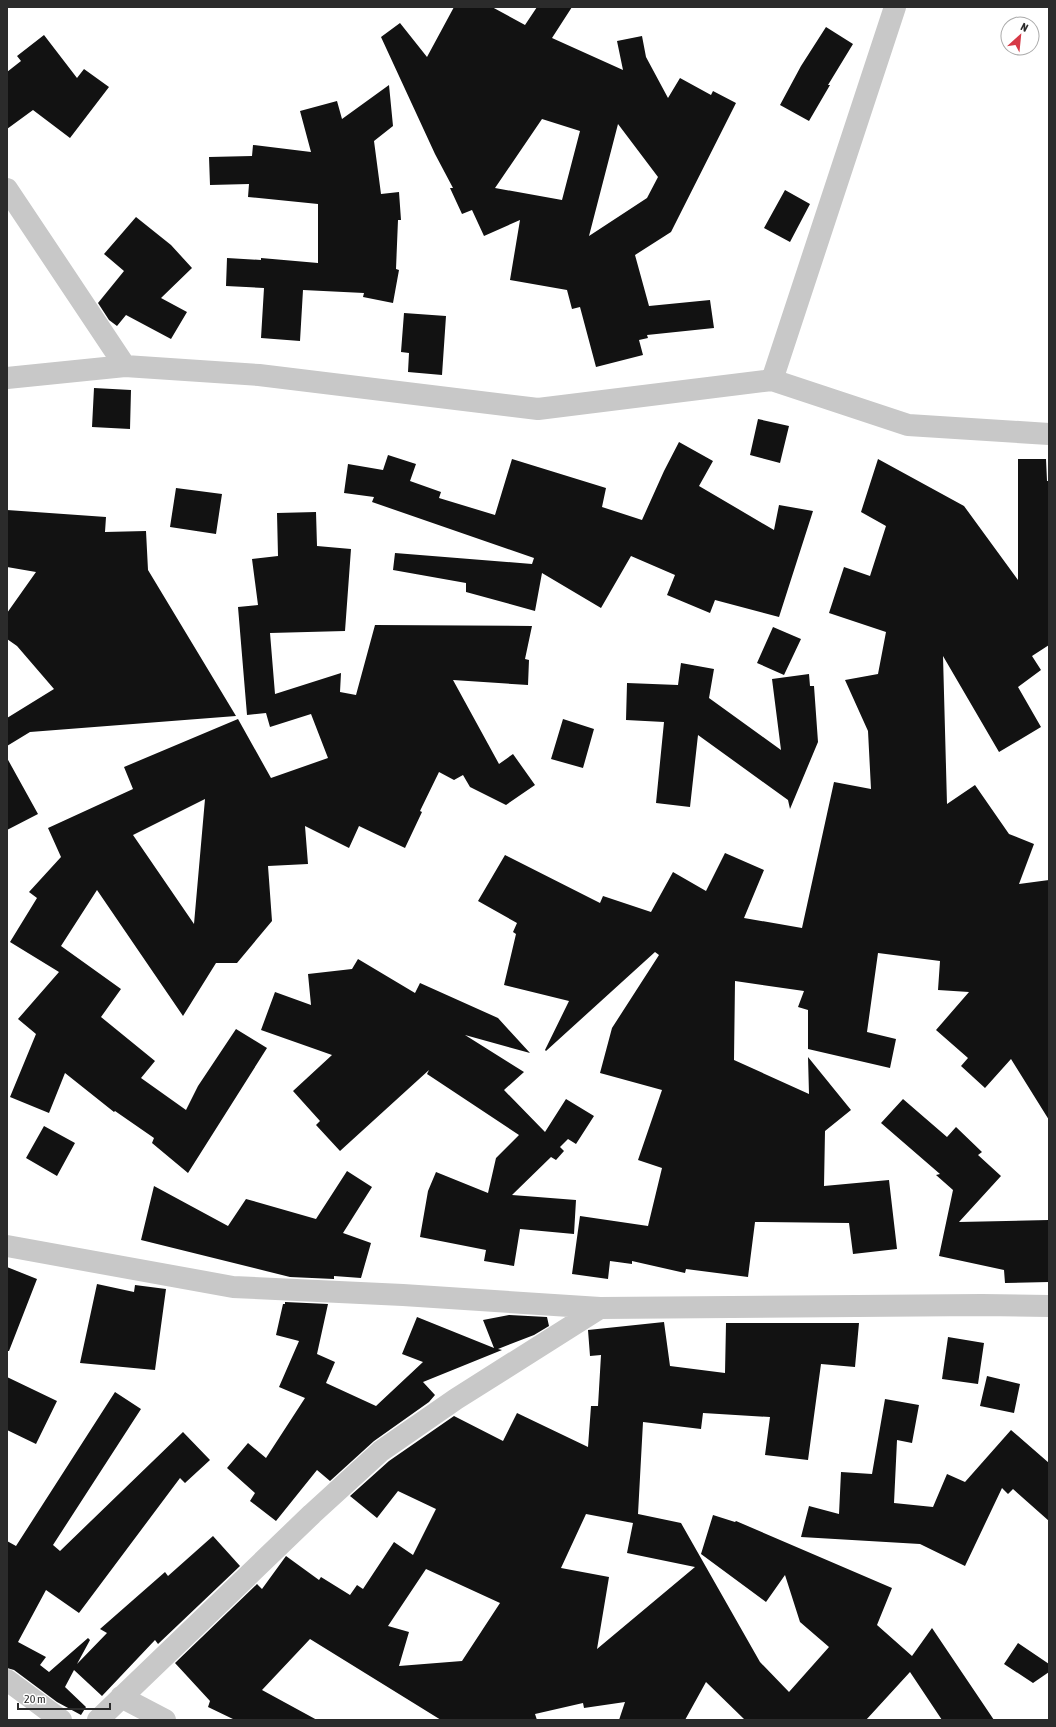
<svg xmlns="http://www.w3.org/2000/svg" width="1056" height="1727" viewBox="0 0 1056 1727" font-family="'Asap Condensed',sans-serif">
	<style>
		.building { fill: #121212; fill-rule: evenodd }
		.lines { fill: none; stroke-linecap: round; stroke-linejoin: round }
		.minor { stroke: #c8c8c8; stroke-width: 22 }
	</style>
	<rect width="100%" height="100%" fill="#fff"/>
	<path class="building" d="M 454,7 L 492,7 L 525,25 L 537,7 L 572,7 L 552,38 L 623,70 L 617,41 L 642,36 L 646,57 L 668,98 L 680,78 L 711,95 L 713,91 L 736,103 L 671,232 L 635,255 L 649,306 L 710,300 L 714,328 L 647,335 L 648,338 L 639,340 L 643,355 L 596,367 L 580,307 L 572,309 L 567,290 L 510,280 L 520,220 L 484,236 L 472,210 L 462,214 L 450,188 L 453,188 L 435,154 L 381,37 L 400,23 L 427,57 ZM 542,119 L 580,131 L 562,200 L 495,188 ZM 618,124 L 658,177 L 647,198 L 589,236 Z
		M 826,27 L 853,44 L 828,85 L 830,85 L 809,121 L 780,105 L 801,66 Z
		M 44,35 L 77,78 L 84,69 L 109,87 L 70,138 L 33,110 L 7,129 L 7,72 L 21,61 L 17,56 Z
		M 389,85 L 393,126 L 374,141 L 381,194 L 399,192 L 401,220 L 398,220 L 396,269 L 399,270 L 393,303 L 363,297 L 364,293 L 303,290 L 300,341 L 261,338 L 264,288 L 226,286 L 227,258 L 261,260 L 261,258 L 318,263 L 318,204 L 248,197 L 249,184 L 210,185 L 209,157 L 252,156 L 253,145 L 311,152 L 300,111 L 337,101 L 342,119 Z
		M 785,190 L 810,204 L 790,242 L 764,228 Z
		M 136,217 L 171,245 L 192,268 L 161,298 L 187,312 L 171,339 L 126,315 L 117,326 L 109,320 L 98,303 L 124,271 L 104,254 Z
		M 404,313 L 446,316 L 442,375 L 408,372 L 409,353 L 401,352 Z
		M 94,388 L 131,390 L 130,429 L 92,427 Z
		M 758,419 L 789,426 L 780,463 L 750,455 Z
		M 679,442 L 713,461 L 699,486 L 774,530 L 779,505 L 813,511 L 779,617 L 715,600 L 710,613 L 667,595 L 675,575 L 631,556 L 601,608 L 542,573 L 535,611 L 466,592 L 466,583 L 393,570 L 395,553 L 532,564 L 534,558 L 372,502 L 374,497 L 344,493 L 348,464 L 383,470 L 388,455 L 416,464 L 410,481 L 441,492 L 439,498 L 495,515 L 512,459 L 606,488 L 602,507 L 642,520 L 664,471 Z
		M 878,459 L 964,506 L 1018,580 L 1018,459 L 1046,459 L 1047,481 L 1049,481 L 1049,645 L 1032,656 L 1041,670 L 1018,687 L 1041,727 L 999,752 L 943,656 L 947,804 L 975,785 L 1009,834 L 1034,844 L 1019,884 L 1049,880 L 1049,1120 L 1011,1059 L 985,1088 L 961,1066 L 968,1058 L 936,1030 L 969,992 L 938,990 L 940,961 L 878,953 L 867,1032 L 896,1039 L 890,1068 L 808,1049 L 808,1010 L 798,1007 L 804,991 L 735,981 L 734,1060 L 809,1094 L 808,1057 L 851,1110 L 825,1131 L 824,1186 L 889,1180 L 897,1249 L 853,1254 L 849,1223 L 755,1222 L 748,1277 L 686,1269 L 685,1273 L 632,1261 L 632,1264 L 610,1261 L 608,1279 L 572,1274 L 580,1216 L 648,1226 L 662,1168 L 638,1160 L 662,1090 L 600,1073 L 612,1028 L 659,955 L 655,952 L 546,1051 L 545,1050 L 569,1001 L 504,985 L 516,934 L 513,932 L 517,923 L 478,901 L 505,855 L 600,903 L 603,896 L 651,912 L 673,872 L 706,891 L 725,853 L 764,870 L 744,918 L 802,928 L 834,782 L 871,789 L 868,731 L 845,680 L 878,674 L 886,632 L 829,613 L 844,567 L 870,576 L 886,526 L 861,512 Z
		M 176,488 L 222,494 L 216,534 L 170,527 Z
		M 7,510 L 106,517 L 105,532 L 146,531 L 148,570 L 236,716 L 30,732 L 7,746 L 7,718 L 54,689 L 17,646 L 7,639 L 7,613 L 36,572 L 7,567 Z
		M 316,512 L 317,546 L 351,549 L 345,631 L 270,633 L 275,694 L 341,673 L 340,692 L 356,695 L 375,625 L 532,626 L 525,659 L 529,660 L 528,685 L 453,680 L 499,764 L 513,754 L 535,785 L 506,805 L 470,787 L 463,775 L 454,780 L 439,772 L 420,811 L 422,812 L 405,848 L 359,826 L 349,848 L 305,826 L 308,864 L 268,866 L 272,921 L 237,963 L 216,963 L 183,1016 L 97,890 L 61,946 L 121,989 L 101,1017 L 155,1061 L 141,1078 L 186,1110 L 198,1086 L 236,1029 L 267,1048 L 188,1173 L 152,1143 L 154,1138 L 115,1111 L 114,1112 L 65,1073 L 49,1113 L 10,1097 L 36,1034 L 18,1019 L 59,972 L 10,942 L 37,898 L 29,892 L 61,857 L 48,828 L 133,789 L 124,767 L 238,719 L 271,778 L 328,758 L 311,714 L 270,727 L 266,713 L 247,715 L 238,607 L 258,605 L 252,559 L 278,556 L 277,513 ZM 205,799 L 194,924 L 133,835 Z
		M 773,627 L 801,639 L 784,675 L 757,663 Z
		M 681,663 L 714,669 L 709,698 L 781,750 L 772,679 L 809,674 L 810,686 L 814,686 L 818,742 L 790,809 L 788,800 L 698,735 L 690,807 L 656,803 L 664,722 L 626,720 L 627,683 L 678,685 Z
		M 563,719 L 594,729 L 583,768 L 551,759 Z
		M 7,758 L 38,814 L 7,830 Z
		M 358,959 L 415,993 L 420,983 L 498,1018 L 530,1053 L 465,1035 L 524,1072 L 504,1090 L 545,1132 L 566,1099 L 594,1116 L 576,1144 L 568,1139 L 560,1147 L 564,1151 L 556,1160 L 551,1157 L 512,1195 L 576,1200 L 574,1234 L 520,1229 L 514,1266 L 484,1261 L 486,1250 L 420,1237 L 428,1191 L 436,1172 L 488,1193 L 496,1158 L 519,1135 L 427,1074 L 429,1070 L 340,1151 L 316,1125 L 320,1121 L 293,1091 L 332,1055 L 261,1030 L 275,992 L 311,1005 L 308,974 L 352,969 Z
		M 903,1099 L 947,1137 L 956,1127 L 982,1152 L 978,1155 L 1001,1176 L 959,1222 L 1049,1220 L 1049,1282 L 1005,1283 L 1004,1270 L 939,1256 L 953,1190 L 936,1175 L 940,1174 L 881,1123 Z
		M 44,1126 L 75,1143 L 57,1176 L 26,1158 Z
		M 347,1171 L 372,1187 L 343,1233 L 371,1243 L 361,1278 L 334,1276 L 334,1279 L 290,1277 L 141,1240 L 154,1186 L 228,1226 L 246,1199 L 316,1219 Z
		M 7,1267 L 37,1279 L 9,1351 L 7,1351 Z
		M 97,1284 L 134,1292 L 135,1285 L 166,1289 L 155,1370 L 80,1363 Z
		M 285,1302 L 328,1304 L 317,1354 L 335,1362 L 326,1383 L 376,1406 L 423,1362 L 402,1354 L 417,1317 L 494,1348 L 483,1320 L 509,1315 L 547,1317 L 549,1326 L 534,1335 L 498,1349 L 502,1350 L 423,1382 L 435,1395 L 429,1402 L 374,1441 L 330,1481 L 317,1470 L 276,1521 L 250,1501 L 255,1493 L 227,1468 L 248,1443 L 266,1458 L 305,1398 L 279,1387 L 299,1341 L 276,1335 L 283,1304 L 285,1304 Z
		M 664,1322 L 670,1366 L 725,1373 L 726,1323 L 859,1323 L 855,1367 L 821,1364 L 808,1460 L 765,1455 L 770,1417 L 703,1413 L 701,1429 L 643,1422 L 638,1514 L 681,1523 L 760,1662 L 789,1692 L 829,1647 L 800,1622 L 785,1575 L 766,1602 L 701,1554 L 713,1515 L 735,1522 L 736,1521 L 892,1588 L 877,1625 L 912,1656 L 932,1628 L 994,1720 L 942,1720 L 910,1672 L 866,1720 L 745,1720 L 706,1682 L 685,1720 L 619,1720 L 625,1702 L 584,1708 L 583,1703 L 535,1714 L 537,1720 L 441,1720 L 310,1639 L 262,1690 L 317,1720 L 235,1720 L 208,1707 L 210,1701 L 175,1663 L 257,1584 L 262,1589 L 286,1556 L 319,1580 L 321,1577 L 350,1595 L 357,1585 L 363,1589 L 394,1542 L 413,1555 L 436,1509 L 398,1491 L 377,1518 L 350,1496 L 389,1461 L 454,1416 L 503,1441 L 517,1413 L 588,1447 L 591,1406 L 598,1406 L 601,1355 L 590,1356 L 588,1330 ZM 586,1514 L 633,1523 L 627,1553 L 695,1567 L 597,1649 L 609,1577 L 561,1568 ZM 426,1569 L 500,1603 L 462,1661 L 399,1666 L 409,1632 L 388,1626 Z
		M 948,1337 L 984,1343 L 978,1384 L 942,1379 Z
		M 987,1376 L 1020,1384 L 1014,1413 L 980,1406 Z
		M 7,1377 L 57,1401 L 36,1444 L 7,1430 Z
		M 115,1392 L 141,1409 L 53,1545 L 60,1551 L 183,1432 L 210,1460 L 185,1483 L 180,1478 L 79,1613 L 46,1590 L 18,1642 L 46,1657 L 40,1665 L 49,1672 L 88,1638 L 90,1640 L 77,1664 L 107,1633 L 100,1629 L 165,1572 L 168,1576 L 213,1536 L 240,1566 L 158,1644 L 155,1640 L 102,1696 L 74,1670 L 65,1687 L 86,1707 L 81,1715 L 57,1702 L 14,1670 L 7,1668 L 7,1541 L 16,1546 Z
		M 885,1399 L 919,1405 L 912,1443 L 897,1440 L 894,1503 L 933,1507 L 947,1474 L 965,1482 L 1011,1430 L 1049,1463 L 1049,1521 L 1013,1489 L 1008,1494 L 1002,1488 L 965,1566 L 920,1544 L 801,1537 L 809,1506 L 839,1514 L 841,1472 L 872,1474 Z
		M 1018,1643 L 1049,1664 L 1049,1672 L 1033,1683 L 1004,1664 Z"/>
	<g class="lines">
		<path class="minor" d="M 7,189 L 125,366 L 259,375 L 538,409 L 772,380 L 908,425 L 1049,434
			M 7,378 L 125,366
			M 772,380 L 895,7
			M 7,1246 L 233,1287 L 403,1295 L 600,1308 L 982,1305 L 1049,1306
			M 7,1680 L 61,1720
			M 121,1697 L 165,1720
			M 98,1720 L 312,1514 L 381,1451 L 456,1399 L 600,1308"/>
	</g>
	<rect width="1056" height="1727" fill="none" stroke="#2b2b2b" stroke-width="16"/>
	<g transform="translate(1020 36) rotate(27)"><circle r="19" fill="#ffffff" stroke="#aaaaaa"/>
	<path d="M0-3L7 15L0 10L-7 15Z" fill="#d63946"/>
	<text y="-6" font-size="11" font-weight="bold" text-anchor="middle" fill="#2b2b2b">N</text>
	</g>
	<path d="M18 1703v6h92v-6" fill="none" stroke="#2b2b2b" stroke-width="2"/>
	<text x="24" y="1703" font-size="12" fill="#2b2b2b" stroke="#ffffff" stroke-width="3" paint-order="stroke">20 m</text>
</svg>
